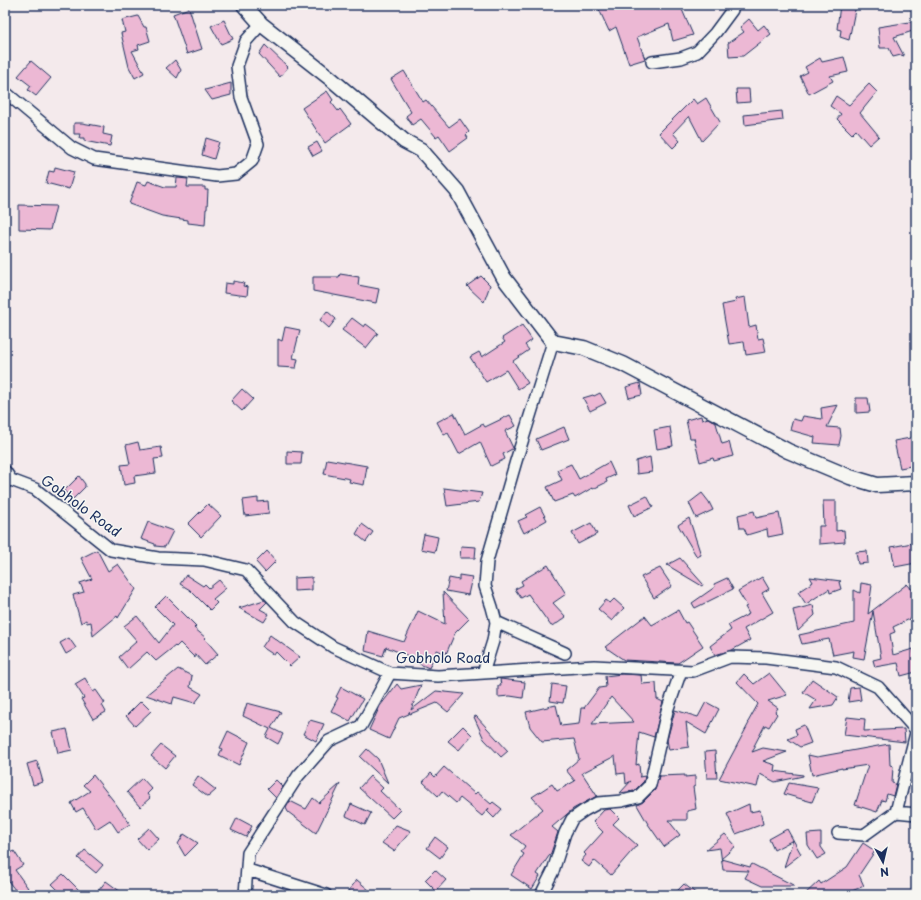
<svg xmlns="http://www.w3.org/2000/svg" width="921" height="900" viewBox="0 0 921 900" font-family="'Playpen Sans',sans-serif">
	<style>
		.building { fill: #ecb8d4; stroke: #1b2f5e; fill-rule: evenodd }
		.lines { fill: none; stroke-linecap: round; stroke-linejoin: round }
		.minor-casing { stroke: #1b2f5e; stroke-width: 14 }
		.tertiary-casing { stroke: #1b2f5e; stroke-width: 17 }
		.minor { stroke: #f6f6f2; stroke-width: 11 }
		.tertiary { stroke: #f6f6f2; stroke-width: 14 }
		.labels { text-anchor: middle; stroke-width: 3; stroke-linejoin: round; paint-order: stroke }
		.street-label { font-size: 14px; fill: #1b2f5e; stroke: #f6f6f2 }
	</style>
	<rect width="100%" height="100%" fill="#f4eaec"/>
	<filter id="ink" filterUnits="userSpaceOnUse"><feTurbulence type="fractalNoise" baseFrequency=".025" numOctaves="2"/><feDisplacementMap in="SourceGraphic" scale="8" xChannelSelector="R" yChannelSelector="G"/><feConvolveMatrix kernelMatrix="1 2 1 2 8 2 1 2 1" color-interpolation-filters="sRGB"/></filter>
	<g filter="url(#ink)">
		<path class="building" d="M 597,5 L 680,5 L 693,35 L 673,41 L 669,24 L 637,37 L 645,59 L 629,64 L 616,27 L 609,31 Z
			M 840,5 L 856,5 L 849,40 L 840,37 L 841,30 L 837,29 Z
			M 189,8 L 202,49 L 187,54 L 173,14 Z
			M 138,16 L 144,27 L 146,27 L 150,41 L 138,45 L 139,49 L 132,51 L 144,73 L 135,78 L 129,67 L 121,33 L 125,32 L 122,20 Z
			M 749,19 L 758,30 L 764,25 L 771,34 L 743,56 L 729,57 L 728,43 L 744,32 L 740,27 Z
			M 224,20 L 233,39 L 221,44 L 211,26 Z
			M 916,21 L 916,30 L 894,37 L 904,56 L 901,55 L 893,57 L 889,48 L 880,48 L 878,27 Z
			M 265,45 L 288,67 L 280,77 L 259,54 Z
			M 844,57 L 848,72 L 830,76 L 833,81 L 809,94 L 800,76 L 808,72 L 805,67 L 820,58 L 822,62 Z
			M 175,60 L 181,70 L 177,78 L 166,68 Z
			M 31,61 L 51,78 L 36,96 L 28,90 L 31,86 L 18,76 Z
			M 404,71 L 423,102 L 426,100 L 449,127 L 460,119 L 469,132 L 466,135 L 468,138 L 450,151 L 439,135 L 436,137 L 421,119 L 412,125 L 406,116 L 411,112 L 391,79 Z
			M 231,83 L 231,95 L 212,100 L 205,90 Z
			M 869,84 L 877,92 L 860,113 L 879,136 L 869,145 L 856,130 L 852,134 L 837,119 L 841,114 L 830,106 L 836,96 L 849,105 Z
			M 736,89 L 749,89 L 750,102 L 737,103 Z
			M 327,91 L 333,100 L 331,102 L 338,111 L 340,109 L 351,124 L 325,143 L 302,108 Z
			M 706,98 L 720,122 L 702,141 L 689,116 L 673,133 L 680,141 L 673,148 L 659,133 L 693,99 L 697,104 Z
			M 782,111 L 783,120 L 745,125 L 744,115 Z
			M 74,123 L 82,123 L 104,127 L 103,134 L 112,136 L 110,146 L 84,141 L 84,138 L 79,138 L 80,134 L 74,134 Z
			M 206,138 L 219,142 L 214,159 L 202,155 Z
			M 317,142 L 322,151 L 313,156 L 308,147 Z
			M 55,167 L 74,172 L 69,189 L 46,183 L 49,171 L 54,172 Z
			M 177,178 L 188,179 L 187,187 L 205,187 L 205,190 L 208,190 L 207,209 L 206,209 L 205,225 L 188,223 L 188,220 L 162,216 L 129,204 L 137,182 L 146,185 L 148,181 L 165,187 L 176,187 Z
			M 19,205 L 56,206 L 50,230 L 19,229 Z
			M 340,274 L 359,277 L 358,285 L 379,289 L 376,303 L 313,291 L 313,277 L 339,277 Z
			M 481,276 L 490,285 L 484,302 L 467,286 Z
			M 233,281 L 244,283 L 243,286 L 248,287 L 247,296 L 224,293 L 225,283 L 233,284 Z
			M 745,297 L 749,327 L 756,325 L 758,339 L 763,338 L 766,352 L 746,355 L 744,342 L 729,344 L 722,305 L 736,302 L 735,299 Z
			M 327,311 L 336,319 L 329,328 L 320,320 Z
			M 352,318 L 364,327 L 366,324 L 378,333 L 366,348 L 342,330 Z
			M 522,325 L 532,340 L 525,345 L 529,350 L 513,361 L 528,383 L 518,389 L 506,370 L 486,382 L 470,357 L 479,352 L 482,357 L 505,342 L 502,338 Z
			M 285,327 L 300,330 L 293,358 L 298,359 L 296,368 L 278,367 L 278,339 L 282,341 Z
			M 640,383 L 642,395 L 629,398 L 626,387 Z
			M 242,389 L 253,399 L 242,411 L 231,401 Z
			M 600,393 L 606,403 L 590,411 L 583,398 L 593,395 L 594,396 Z
			M 856,398 L 868,398 L 870,412 L 856,413 Z
			M 838,405 L 827,427 L 840,428 L 841,436 L 839,445 L 814,443 L 815,437 L 790,430 L 793,419 L 801,421 L 803,416 L 822,419 L 821,408 Z
			M 454,413 L 465,434 L 483,424 L 485,427 L 510,415 L 516,426 L 505,431 L 513,448 L 512,449 L 503,454 L 505,459 L 491,466 L 480,442 L 459,454 L 448,433 L 444,435 L 437,422 Z
			M 701,416 L 702,420 L 708,418 L 716,423 L 722,444 L 729,442 L 733,456 L 714,461 L 713,458 L 700,462 L 694,438 L 690,438 L 686,420 Z
			M 564,427 L 569,439 L 541,450 L 536,439 Z
			M 670,427 L 673,446 L 657,449 L 654,430 Z
			M 916,437 L 916,465 L 900,468 L 894,441 Z
			M 138,442 L 140,450 L 161,447 L 163,458 L 154,459 L 156,473 L 134,476 L 135,483 L 124,485 L 121,465 L 130,464 L 126,445 Z
			M 287,451 L 302,452 L 301,464 L 287,464 Z
			M 650,457 L 652,472 L 637,474 L 636,461 Z
			M 327,459 L 367,466 L 364,485 L 349,482 L 350,479 L 324,474 Z
			M 609,462 L 615,475 L 606,479 L 607,482 L 593,489 L 592,488 L 575,498 L 573,495 L 554,502 L 547,487 L 562,480 L 557,470 L 571,464 L 579,479 Z
			M 79,476 L 85,484 L 85,487 L 73,499 L 64,491 Z
			M 444,488 L 482,493 L 479,502 L 447,506 Z
			M 702,493 L 709,502 L 713,510 L 696,518 L 689,503 Z
			M 647,496 L 653,507 L 634,516 L 629,505 Z
			M 258,498 L 258,502 L 268,501 L 269,513 L 245,516 L 243,500 Z
			M 823,501 L 836,501 L 836,531 L 844,530 L 845,542 L 819,544 L 819,526 L 824,526 Z
			M 208,504 L 221,516 L 201,537 L 188,524 Z
			M 540,507 L 547,520 L 524,533 L 518,521 L 527,517 L 525,515 Z
			M 754,511 L 756,518 L 779,513 L 783,534 L 768,537 L 767,529 L 747,535 L 744,528 L 740,528 L 738,515 Z
			M 689,518 L 701,555 L 697,557 L 678,525 Z
			M 148,522 L 173,531 L 165,547 L 155,546 L 155,544 L 141,539 Z
			M 591,523 L 597,534 L 578,544 L 572,533 Z
			M 362,524 L 373,532 L 366,542 L 356,534 Z
			M 424,534 L 438,537 L 435,552 L 421,549 Z
			M 912,543 L 916,563 L 895,567 L 891,547 Z
			M 461,546 L 476,547 L 475,558 L 460,558 Z
			M 97,550 L 108,571 L 118,564 L 136,589 L 118,618 L 117,616 L 93,636 L 91,622 L 87,623 L 86,620 L 81,623 L 73,595 L 84,592 L 80,583 L 92,579 L 81,558 Z
			M 267,551 L 276,561 L 265,572 L 256,562 Z
			M 867,551 L 868,563 L 858,564 L 856,552 Z
			M 680,558 L 703,584 L 702,586 L 667,565 Z
			M 548,565 L 566,594 L 553,603 L 566,617 L 558,623 L 551,626 L 528,594 L 521,598 L 515,589 L 523,585 L 521,581 Z
			M 660,568 L 672,586 L 654,598 L 641,577 Z
			M 186,575 L 203,586 L 205,584 L 209,588 L 219,580 L 226,588 L 213,599 L 217,603 L 210,610 L 190,590 L 180,584 Z
			M 459,575 L 472,577 L 468,595 L 446,591 L 449,578 L 459,580 Z
			M 312,577 L 312,590 L 294,591 L 294,578 Z
			M 762,577 L 769,589 L 762,593 L 773,612 L 744,629 L 750,640 L 732,650 L 715,655 L 710,646 L 731,630 L 728,625 L 749,614 L 745,607 L 747,606 L 738,591 Z
			M 810,577 L 841,581 L 839,582 L 841,589 L 830,593 L 829,589 L 806,604 L 798,592 L 813,582 Z
			M 727,578 L 733,589 L 695,608 L 692,603 L 715,587 L 714,584 Z
			M 861,583 L 872,585 L 868,614 L 907,584 L 916,594 L 913,598 L 916,605 L 916,616 L 893,627 L 895,632 L 890,634 L 893,655 L 913,649 L 916,660 L 916,672 L 901,676 L 898,663 L 875,667 L 873,660 L 881,658 L 873,611 L 864,659 L 853,657 L 854,651 L 833,655 L 829,639 L 802,644 L 799,635 L 854,623 L 854,590 L 860,593 Z
			M 443,592 L 469,619 L 455,633 L 446,654 L 437,650 L 429,668 L 410,660 L 411,657 L 386,647 L 383,656 L 365,651 L 368,631 L 404,642 L 418,611 L 445,624 Z
			M 166,596 L 196,626 L 194,628 L 206,638 L 205,639 L 218,654 L 205,665 L 195,654 L 195,658 L 180,643 L 176,647 L 175,646 L 156,661 L 147,652 L 128,669 L 119,657 L 137,641 L 124,626 L 137,616 L 159,643 L 173,625 L 155,607 Z
			M 614,599 L 624,608 L 612,621 L 598,609 L 606,600 L 610,603 Z
			M 264,600 L 267,602 L 260,609 L 269,614 L 264,622 L 239,608 Z
			M 813,605 L 815,615 L 798,631 L 793,610 Z
			M 678,610 L 685,623 L 687,622 L 703,646 L 678,663 L 624,660 L 605,647 L 645,616 L 652,625 Z
			M 270,635 L 300,657 L 290,666 L 276,652 L 274,655 L 262,647 Z
			M 69,638 L 76,648 L 66,654 L 60,643 Z
			M 178,669 L 192,676 L 190,687 L 202,694 L 195,703 L 174,697 L 172,704 L 146,695 Z
			M 769,673 L 787,695 L 768,701 L 778,708 L 775,712 L 777,714 L 769,727 L 765,725 L 754,746 L 756,746 L 752,752 L 763,748 L 787,752 L 763,761 L 775,765 L 774,771 L 803,775 L 803,776 L 775,782 L 760,774 L 757,787 L 719,779 L 749,723 L 748,722 L 758,704 L 737,682 L 744,674 L 754,684 Z
			M 622,674 L 641,675 L 642,684 L 656,683 L 657,699 L 663,702 L 654,737 L 639,732 L 636,765 L 639,764 L 640,776 L 639,777 L 645,776 L 644,781 L 634,791 L 620,793 L 631,781 L 626,784 L 625,773 L 617,774 L 615,756 L 582,773 L 597,796 L 573,809 L 552,827 L 558,832 L 551,853 L 537,874 L 540,876 L 532,889 L 511,875 L 524,854 L 521,852 L 525,846 L 511,835 L 543,809 L 532,797 L 552,784 L 557,791 L 575,781 L 566,770 L 579,759 L 574,739 L 542,742 L 530,727 L 526,712 L 556,705 L 561,726 L 579,724 L 581,708 L 584,708 L 599,688 L 606,687 L 605,676 ZM 611,697 L 634,722 L 592,724 Z
			M 85,678 L 93,692 L 96,690 L 105,703 L 102,705 L 106,712 L 93,719 L 81,699 L 84,698 L 75,684 Z
			M 500,679 L 525,682 L 523,698 L 510,696 L 498,697 L 498,686 L 501,686 Z
			M 812,679 L 838,697 L 833,705 L 810,709 L 816,700 L 803,692 Z
			M 397,684 L 401,689 L 421,685 L 411,710 L 436,691 L 464,694 L 448,712 L 437,703 L 410,714 L 409,712 L 409,714 L 399,718 L 389,739 L 369,730 L 380,706 Z
			M 552,684 L 566,686 L 563,703 L 550,701 Z
			M 341,687 L 363,699 L 350,721 L 331,711 L 338,698 L 336,697 Z
			M 859,687 L 861,700 L 848,702 L 850,688 Z
			M 141,701 L 151,711 L 135,726 L 126,716 Z
			M 706,702 L 719,709 L 706,734 L 686,722 L 689,747 L 669,750 L 667,740 L 675,710 L 698,717 Z
			M 247,703 L 281,712 L 271,728 L 283,734 L 278,744 L 266,737 L 270,729 L 243,716 Z
			M 476,716 L 508,751 L 501,757 L 484,739 L 474,717 Z
			M 847,717 L 865,719 L 864,731 L 904,729 L 905,742 L 844,735 Z
			M 310,720 L 324,724 L 316,741 L 303,734 Z
			M 804,725 L 811,743 L 800,747 L 788,739 L 797,735 L 795,729 Z
			M 463,726 L 472,735 L 459,750 L 448,741 Z
			M 67,729 L 72,750 L 58,753 L 53,732 Z
			M 228,731 L 249,742 L 239,765 L 219,755 L 222,749 L 220,748 Z
			M 889,744 L 890,765 L 893,766 L 892,783 L 896,784 L 893,796 L 887,794 L 885,801 L 882,800 L 877,812 L 855,805 L 868,765 L 842,769 L 842,768 L 812,775 L 808,755 L 817,757 Z
			M 161,745 L 175,756 L 165,768 L 151,756 Z
			M 367,749 L 378,759 L 388,783 L 360,757 Z
			M 715,751 L 717,778 L 707,778 L 705,752 Z
			M 37,761 L 43,782 L 33,785 L 27,764 Z
			M 444,767 L 475,794 L 477,792 L 491,804 L 493,802 L 502,809 L 494,818 L 487,811 L 489,808 L 482,816 L 460,798 L 456,803 L 442,791 L 438,796 L 423,782 L 431,773 L 435,777 Z
			M 93,775 L 116,804 L 130,824 L 118,832 L 110,820 L 96,829 L 83,808 L 76,812 L 71,803 L 90,791 L 83,785 Z
			M 685,775 L 685,777 L 695,776 L 695,786 L 693,787 L 696,809 L 687,811 L 687,820 L 668,820 L 680,835 L 664,847 L 648,824 L 637,805 L 643,802 L 655,790 L 659,776 Z
			M 198,776 L 216,790 L 208,797 L 192,785 Z
			M 370,776 L 383,788 L 380,791 L 400,810 L 392,818 L 359,788 Z
			M 142,778 L 152,789 L 147,794 L 150,798 L 140,807 L 127,792 Z
			M 276,780 L 283,787 L 276,798 L 267,789 Z
			M 789,783 L 818,788 L 812,802 L 784,794 Z
			M 340,784 L 316,833 L 288,812 L 286,808 L 290,801 L 306,809 L 313,798 L 319,803 Z
			M 351,804 L 371,813 L 365,825 L 346,816 Z
			M 749,804 L 750,812 L 760,810 L 763,824 L 736,834 L 727,814 Z
			M 610,809 L 619,818 L 613,824 L 637,845 L 611,875 L 594,860 L 589,867 L 581,861 L 586,855 L 584,853 L 603,832 L 593,822 L 604,810 Z
			M 237,818 L 252,826 L 246,837 L 231,830 Z
			M 396,825 L 411,831 L 394,851 L 382,843 Z
			M 149,828 L 159,839 L 147,850 L 137,839 Z
			M 787,829 L 801,854 L 784,867 L 793,840 L 774,850 L 769,839 Z
			M 821,833 L 821,847 L 826,854 L 817,859 L 808,845 L 807,834 Z
			M 184,834 L 198,843 L 185,856 L 178,844 Z
			M 725,834 L 736,846 L 721,859 L 750,867 L 752,864 L 795,886 L 762,886 L 745,878 L 749,871 L 723,870 L 720,848 L 706,850 Z
			M 435,837 L 448,847 L 440,858 L 427,848 Z
			M 863,843 L 875,851 L 859,875 L 864,886 L 842,895 L 804,895 L 819,881 L 821,884 L 847,867 Z
			M 85,850 L 103,865 L 96,873 L 78,858 Z
			M 14,851 L 23,865 L 15,870 L 28,888 L 19,895 L 5,877 L 5,857 Z
			M 435,870 L 446,880 L 436,891 L 425,880 Z
			M 63,874 L 84,895 L 63,895 L 52,884 Z
			M 357,880 L 375,895 L 355,895 L 349,890 Z
			M 106,881 L 125,895 L 95,895 Z
			M 684,884 L 698,895 L 673,895 Z"/>
		<g class="lines">
			<g class="minor-casing">
				<path id="minor" d="M 652,62 L 681,58 L 697,52 L 715,33 L 732,10 L 732,5
					M 5,92 L 72,148 L 94,159 L 217,176 L 236,174 L 252,161 L 258,144 L 241,97 L 237,66 L 246,41 L 261,24
					M 5,471 L 11,480
					M 5,482 L 11,480 L 35,489 L 111,550 L 158,558 L 204,560 L 246,570 L 295,622 L 333,647 L 390,673 L 438,676 L 594,666 L 693,671 L 730,657 L 766,658 L 836,667 L 878,687 L 916,730
					M 496,622 L 565,653
					M 483,673 L 493,641 L 496,622 L 492,607 L 485,586 L 487,561 L 516,461 L 553,342
					M 896,812 L 916,733
					M 838,833 L 864,835 L 896,812 L 916,814
					M 248,870 L 326,895
					M 245,895 L 248,853 L 298,776 L 329,741 L 361,726 L 390,673
					M 541,895 L 553,871 L 565,833 L 572,819 L 585,810 L 598,803 L 622,801 L 638,797 L 650,785 L 667,711 L 681,671"/>
			</g>
			<g class="tertiary-casing">
				<path id="tertiary" d="M 244,5 L 261,24 L 330,78 L 404,141 L 421,150 L 457,191 L 504,278 L 553,342 L 584,348 L 623,364 L 788,451 L 850,477 L 877,485 L 916,483"/>
			</g>
			<use href="#minor" class="minor"/>
			<use href="#tertiary" class="tertiary"/>
		</g>
	</g>
	<g class="labels">
		<g class="street-label">
			<text transform="translate(81 506) rotate(36)" y="5">Gobholo Road</text>
			<text x="443" y="663">Gobholo Road</text>
		</g>
	</g>
	<rect width="921" height="900" fill="none" stroke="#f6f6f2" stroke-width="20"/>
	<rect x="10" y="10" width="901" height="880" fill="none" stroke="#1b2f5e" stroke-width="1.5" filter="url(#ink)"/>
	<g transform="translate(883 862) rotate(172)" stroke="#f6f6f2" stroke-width="3" paint-order="stroke">
	<path d="M0-3L7 15L0 10L-7 15Z" fill="#1b2f5e"/>
	<text y="-6" font-size="11" font-weight="bold" text-anchor="middle" fill="#1b2f5e">N</text>
	</g>
</svg>
